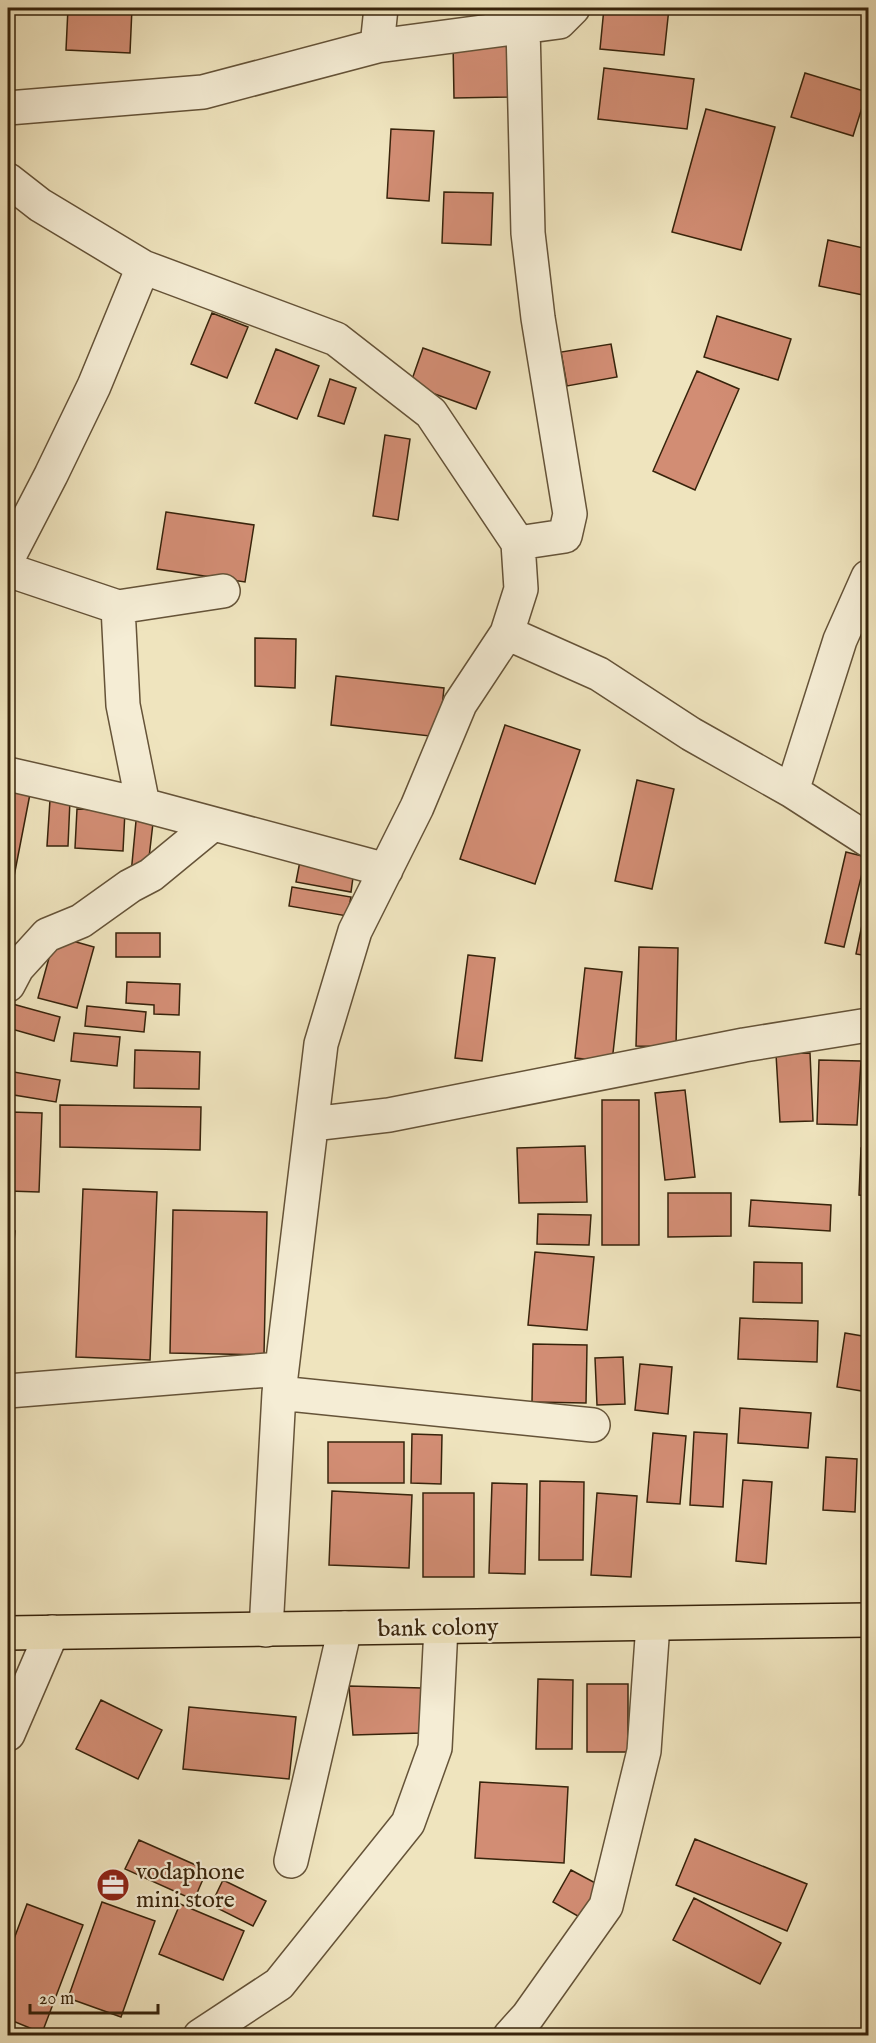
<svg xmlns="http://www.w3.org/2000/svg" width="876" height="2043" viewBox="0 0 876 2043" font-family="'IM FELL English',serif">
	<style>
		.building { fill: #d28d74; stroke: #37230b; stroke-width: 1.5 }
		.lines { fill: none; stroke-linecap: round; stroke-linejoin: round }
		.minor-casing { stroke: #655338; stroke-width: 36 }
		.major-casing { stroke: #37230b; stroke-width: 36 }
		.minor { stroke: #f5edd5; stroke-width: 33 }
		.major { stroke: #efe4be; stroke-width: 33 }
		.labels { text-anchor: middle; stroke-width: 4.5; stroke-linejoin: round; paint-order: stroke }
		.street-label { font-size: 24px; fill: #37230b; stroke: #f5edd5 }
		.poi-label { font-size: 24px; fill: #37230b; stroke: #f5edd5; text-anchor: start }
	</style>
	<rect width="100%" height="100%" fill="#efe4be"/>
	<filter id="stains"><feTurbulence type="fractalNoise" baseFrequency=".00333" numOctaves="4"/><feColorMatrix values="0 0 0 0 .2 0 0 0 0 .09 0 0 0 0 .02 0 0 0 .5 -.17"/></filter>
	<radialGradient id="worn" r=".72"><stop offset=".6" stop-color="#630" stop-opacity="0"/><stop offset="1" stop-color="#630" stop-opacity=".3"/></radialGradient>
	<path class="building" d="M 68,8 L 132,8 L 130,53 L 66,50 Z
		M 604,8 L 669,8 L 664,55 L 600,49 Z
		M 453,42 L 510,42 L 510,97 L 454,98 Z
		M 604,68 L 694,79 L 687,129 L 598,119 Z
		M 805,73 L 867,92 L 853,136 L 791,117 Z
		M 706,109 L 775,127 L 741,250 L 672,232 Z
		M 391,129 L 434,131 L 429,201 L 387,198 Z
		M 444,192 L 493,193 L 491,245 L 442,243 Z
		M 828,240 L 868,249 L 868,296 L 819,286 Z
		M 212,313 L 248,327 L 227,378 L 191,364 Z
		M 717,316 L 791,339 L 778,380 L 704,357 Z
		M 611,344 L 617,377 L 567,386 L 561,352 Z
		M 423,348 L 490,372 L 476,409 L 410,385 Z
		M 276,349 L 319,366 L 297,419 L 255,403 Z
		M 697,371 L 739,389 L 695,490 L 653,471 Z
		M 330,379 L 356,388 L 344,424 L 318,416 Z
		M 385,435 L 410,439 L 398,520 L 373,516 Z
		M 166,512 L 254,525 L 245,582 L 157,569 Z
		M 255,638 L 296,639 L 295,688 L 255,686 Z
		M 336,676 L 444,688 L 439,737 L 331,725 Z
		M 505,725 L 580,750 L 535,884 L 460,859 Z
		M 637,780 L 674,789 L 652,889 L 615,881 Z
		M 8,790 L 30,794 L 11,892 L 8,891 Z
		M 50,800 L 70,800 L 68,846 L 47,846 Z
		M 77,809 L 125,811 L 123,851 L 75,848 Z
		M 136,821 L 153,823 L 147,875 L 131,874 Z
		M 846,852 L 866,857 L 844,947 L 825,943 Z
		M 300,861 L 354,870 L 351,892 L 296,882 Z
		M 292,887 L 351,897 L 347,916 L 289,906 Z
		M 868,896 L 868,956 L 856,954 Z
		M 116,933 L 160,933 L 160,957 L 116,957 Z
		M 55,936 L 94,947 L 77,1008 L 38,998 Z
		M 639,947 L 678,948 L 676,1047 L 636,1046 Z
		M 468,955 L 495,958 L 482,1061 L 455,1058 Z
		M 585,968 L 622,972 L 612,1062 L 575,1058 Z
		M 127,982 L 180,984 L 179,1015 L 154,1014 L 154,1005 L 126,1003 Z
		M 9,1003 L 60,1017 L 54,1041 L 8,1028 Z
		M 87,1006 L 146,1012 L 144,1032 L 85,1026 Z
		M 74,1033 L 120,1037 L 117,1066 L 71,1061 Z
		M 135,1050 L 200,1052 L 199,1089 L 134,1088 Z
		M 810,1053 L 813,1121 L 780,1122 L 776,1054 Z
		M 819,1060 L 861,1061 L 857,1125 L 817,1124 Z
		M 8,1071 L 60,1080 L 56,1102 L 8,1094 Z
		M 685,1090 L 695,1177 L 665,1180 L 655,1093 Z
		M 602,1100 L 639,1100 L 639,1245 L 602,1245 Z
		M 868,1102 L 868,1131 L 865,1131 Z
		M 60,1105 L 201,1107 L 200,1150 L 60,1147 Z
		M 11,1112 L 42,1113 L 39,1192 L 8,1191 Z
		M 585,1146 L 587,1202 L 519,1203 L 517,1148 Z
		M 861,1148 L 868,1148 L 868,1196 L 859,1195 Z
		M 83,1189 L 157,1192 L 150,1360 L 76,1357 Z
		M 668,1193 L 731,1193 L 731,1236 L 668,1237 Z
		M 751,1200 L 831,1205 L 830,1231 L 749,1226 Z
		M 173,1210 L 267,1212 L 264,1355 L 170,1353 Z
		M 538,1214 L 591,1215 L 589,1245 L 537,1244 Z
		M 8,1231 L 15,1231 L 8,1302 Z
		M 535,1252 L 594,1257 L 587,1330 L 528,1325 Z
		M 754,1262 L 802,1263 L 802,1303 L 753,1302 Z
		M 740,1318 L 818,1321 L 817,1362 L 738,1359 Z
		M 845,1333 L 868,1337 L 868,1392 L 837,1387 Z
		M 533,1344 L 587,1345 L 586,1403 L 532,1402 Z
		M 623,1357 L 625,1404 L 597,1405 L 595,1358 Z
		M 640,1364 L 672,1367 L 668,1414 L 635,1410 Z
		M 740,1408 L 811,1413 L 808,1448 L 738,1443 Z
		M 694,1432 L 727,1434 L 723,1507 L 690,1505 Z
		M 653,1433 L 686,1436 L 680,1504 L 647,1502 Z
		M 412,1434 L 442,1435 L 441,1484 L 411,1483 Z
		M 328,1442 L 404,1442 L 404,1483 L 328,1483 Z
		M 826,1457 L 857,1459 L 855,1512 L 823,1510 Z
		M 743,1480 L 772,1482 L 766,1564 L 736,1561 Z
		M 540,1481 L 584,1482 L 583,1560 L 539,1560 Z
		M 492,1483 L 527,1484 L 525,1574 L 489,1573 Z
		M 332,1491 L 412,1495 L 409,1568 L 329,1565 Z
		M 423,1493 L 474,1493 L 474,1577 L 423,1577 Z
		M 597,1493 L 637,1496 L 631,1577 L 591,1575 Z
		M 538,1679 L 573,1680 L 572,1749 L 536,1749 Z
		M 587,1684 L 628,1684 L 628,1752 L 587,1752 Z
		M 349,1686 L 422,1688 L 422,1733 L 353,1735 Z
		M 101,1700 L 162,1730 L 138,1779 L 76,1749 Z
		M 189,1707 L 296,1717 L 289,1779 L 183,1769 Z
		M 480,1782 L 568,1787 L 564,1863 L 475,1858 Z
		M 695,1839 L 807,1884 L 787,1931 L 676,1885 Z
		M 139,1840 L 207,1870 L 194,1900 L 125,1869 Z
		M 571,1870 L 601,1886 L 583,1919 L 553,1902 Z
		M 223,1880 L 266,1901 L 253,1926 L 211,1905 Z
		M 694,1898 L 781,1943 L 760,1984 L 673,1940 Z
		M 102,1902 L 155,1921 L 121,2017 L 68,1998 Z
		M 27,1904 L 83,1925 L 42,2033 L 8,2019 L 8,1955 Z
		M 180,1904 L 244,1931 L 223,1980 L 159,1954 Z"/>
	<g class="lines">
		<g class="minor-casing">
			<path id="minor" d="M 377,46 L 381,8
				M 8,108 L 203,92 L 377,46 L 559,22 L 573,8
				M 8,180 L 40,205 L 143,267 L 336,339 L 431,413 L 518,543 L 521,589 L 507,633 L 460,704 L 417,807 L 355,931 L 321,1044 L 279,1393 L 266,1630
				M 518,543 L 565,536 L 570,514 L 538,318 L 528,233 L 523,27
				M 8,558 L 51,475 L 94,386 L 143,267
				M 8,570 L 118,607 L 123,705 L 143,805
				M 118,607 L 223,591
				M 507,633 L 599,674 L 691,734 L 792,791 L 868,840
				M 8,774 L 143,805 L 386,870
				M 792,791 L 840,640 L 868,577
				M 8,985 L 17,968 L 47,935 L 81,921 L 130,886 L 151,875 L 213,824
				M 312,1124 L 389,1115 L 744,1045 L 868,1025
				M 8,1391 L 281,1369
				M 279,1393 L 593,1425
				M 8,1734 L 52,1632
				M 291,1861 L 345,1628
				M 200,2036 L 279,1984 L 408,1823 L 435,1748 L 441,1627
				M 510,2036 L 528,2016 L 606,1906 L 644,1751 L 653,1624"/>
		</g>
		<g class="major-casing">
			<path id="major" d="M 8,1633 L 868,1620"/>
		</g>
		<use href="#minor" class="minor"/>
		<use href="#major" class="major"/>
	</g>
	<defs>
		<g id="office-disc" transform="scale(1.725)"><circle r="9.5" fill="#8f2418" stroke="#f5edd5"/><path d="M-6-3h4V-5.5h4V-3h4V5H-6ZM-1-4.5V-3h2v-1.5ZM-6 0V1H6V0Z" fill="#fff"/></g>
	</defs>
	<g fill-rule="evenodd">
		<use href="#office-disc" x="113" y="1885"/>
	</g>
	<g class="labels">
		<g class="street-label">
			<text transform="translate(438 1627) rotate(-1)" y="8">bank colony</text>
		</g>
		<g class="poi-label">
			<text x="136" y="1879">vodaphone<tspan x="136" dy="28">mini store</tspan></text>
		</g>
	</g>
	<rect width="876" height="2043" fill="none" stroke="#efe4be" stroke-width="30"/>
	<rect x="9" y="9" width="858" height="2025" fill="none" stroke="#37230b" stroke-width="3"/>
	<rect x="15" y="15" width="846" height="2013" fill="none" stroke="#37230b" stroke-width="1.5"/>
	<path d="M30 2004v9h128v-9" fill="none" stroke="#37230b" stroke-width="3"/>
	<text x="39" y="2004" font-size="18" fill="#37230b" stroke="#f5edd5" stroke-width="4.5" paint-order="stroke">20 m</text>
	<rect width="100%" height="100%" filter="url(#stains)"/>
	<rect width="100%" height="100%" fill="url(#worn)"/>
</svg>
